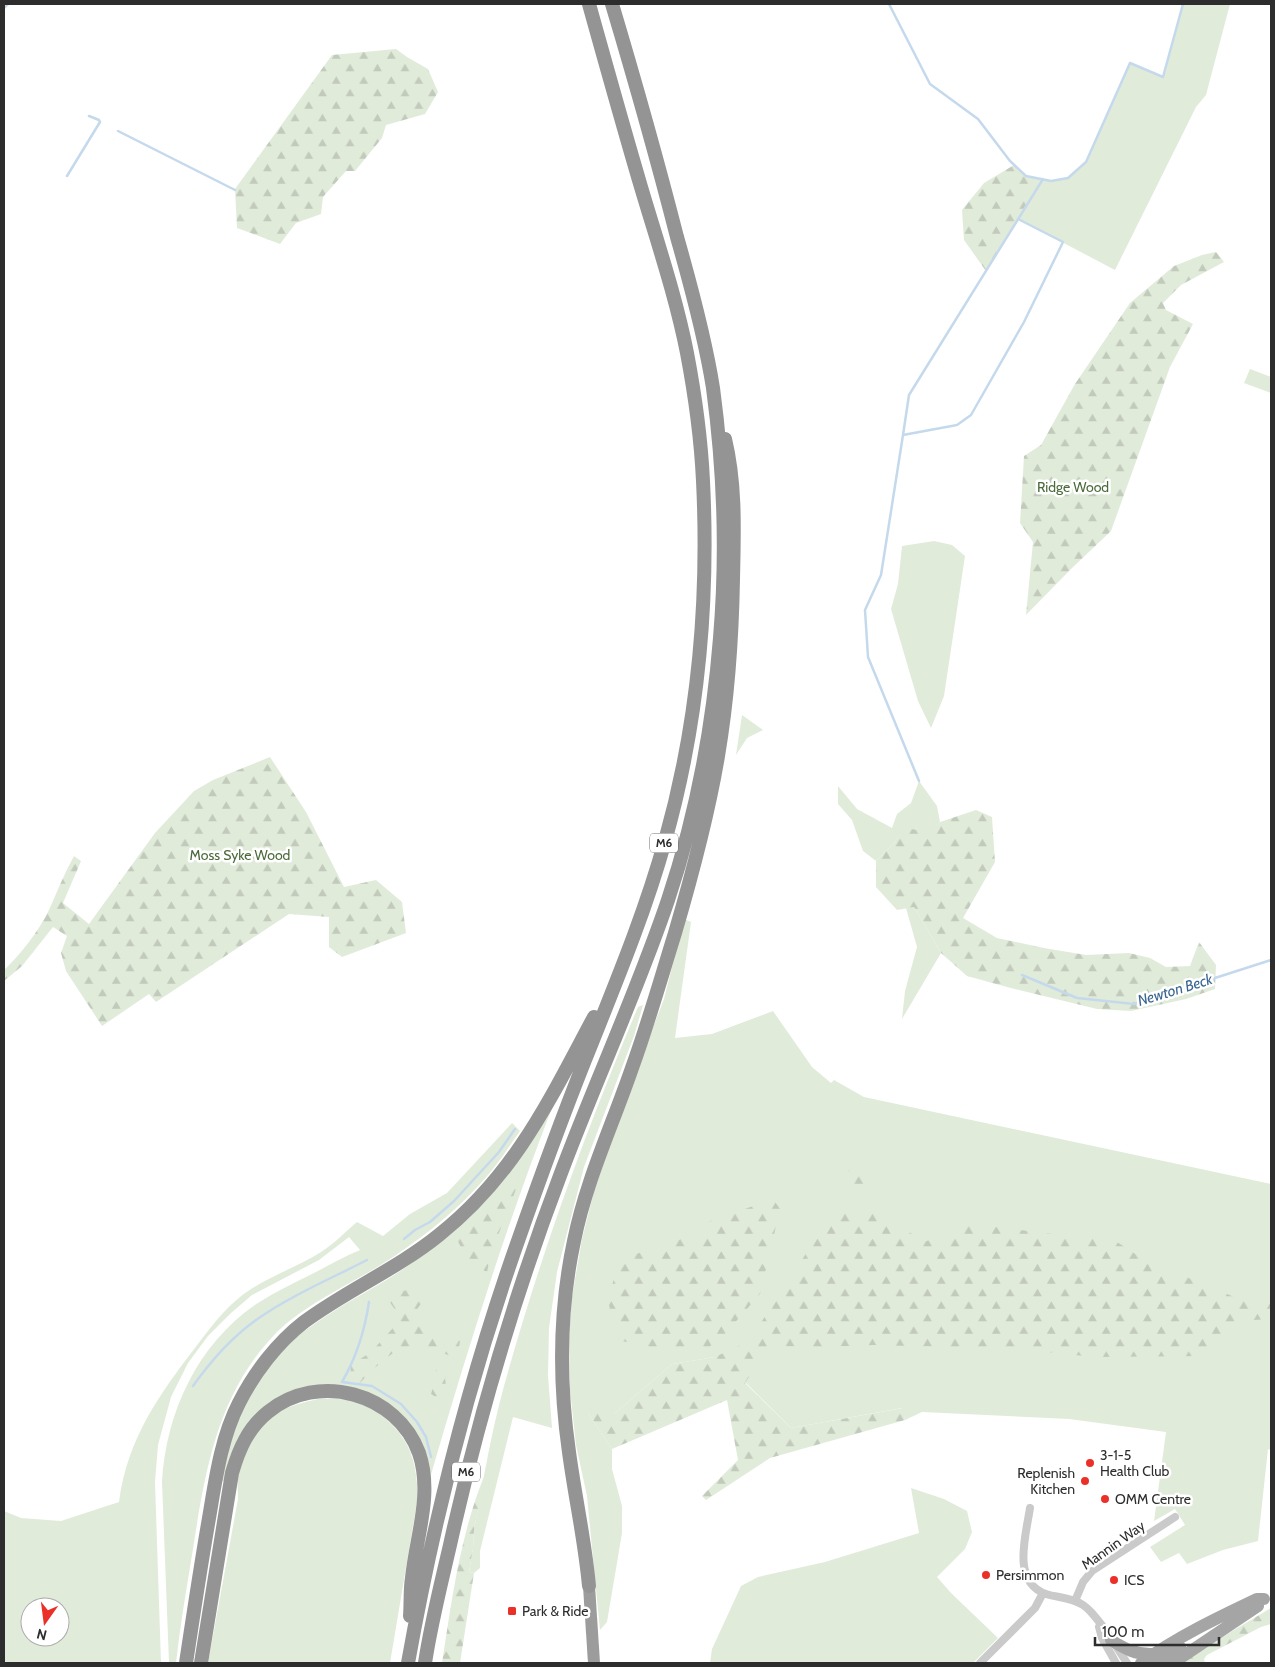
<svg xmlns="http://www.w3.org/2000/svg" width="1275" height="1667" viewBox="0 0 1275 1667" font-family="Cabin,sans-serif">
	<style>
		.green { fill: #e1ebda; fill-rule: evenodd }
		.forest { fill: url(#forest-firs) }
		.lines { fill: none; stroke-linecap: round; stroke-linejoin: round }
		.stream { stroke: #c5d9ec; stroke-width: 2.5 }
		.minor { stroke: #cacaca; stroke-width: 8 }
		.primary { stroke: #a5a5a5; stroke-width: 12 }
		.trunk { stroke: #9c9c9c; stroke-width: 12 }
		.motorway { stroke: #949494; stroke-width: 14 }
		.poi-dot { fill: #ea3029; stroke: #fff; stroke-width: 2 }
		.labels { text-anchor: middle; stroke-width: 5; stroke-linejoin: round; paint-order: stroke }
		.shield { fill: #fff; stroke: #6c6c6c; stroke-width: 1 }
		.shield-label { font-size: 12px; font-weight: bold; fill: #2d2d2d }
		.park-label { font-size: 14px; fill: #4b6a39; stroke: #fff }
		.poi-label { font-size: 14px; fill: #2d2d2d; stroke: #fff; text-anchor: start }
		.street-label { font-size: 14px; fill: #2d2d2d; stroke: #fff }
		.water-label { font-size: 15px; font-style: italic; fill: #396591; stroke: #fff }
	</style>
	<defs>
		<pattern id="forest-firs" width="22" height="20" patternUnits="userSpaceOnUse" patternTransform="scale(1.25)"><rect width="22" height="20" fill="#e1ebda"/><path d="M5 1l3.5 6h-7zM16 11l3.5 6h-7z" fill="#c1cabb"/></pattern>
	</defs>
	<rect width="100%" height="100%" fill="#fff"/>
	<path class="green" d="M 1183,4 L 1230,4 L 1206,95 L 1196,107 L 1115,270 L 1018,219 L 1043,179 L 1051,181 L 1068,178 L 1086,162 L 1130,63 L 1163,76 Z
		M 1250,369 L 1271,377 L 1271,393 L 1244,383 Z
		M 934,541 L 952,545 L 965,556 L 944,696 L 931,728 L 918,701 L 891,609 L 898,584 L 902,546 Z
		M 742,715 L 763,730 L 747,738 L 736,755 Z
		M 919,781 L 937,806 L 940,822 L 928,834 L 904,828 L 894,843 L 876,861 L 863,851 L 852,820 L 838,804 L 838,786 L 857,809 L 892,828 L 897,814 L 911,803 Z
		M 914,907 L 941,953 L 902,1019 L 905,991 L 917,947 L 906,908 Z
		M 684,919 L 691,922 L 675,1038 L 712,1034 L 773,1011 L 812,1067 L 831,1083 L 834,1080 L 864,1097 L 1271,1184 L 1271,1450 L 1268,1449 L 1258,1541 L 1223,1550 L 1187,1564 L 1179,1553 L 1161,1562 L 1150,1547 L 1185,1525 L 1175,1509 L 1154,1521 L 1166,1432 L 1069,1419 L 922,1412 L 905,1420 L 902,1408 L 791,1428 L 745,1382 L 715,1357 L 672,1364 L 614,1414 L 588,1413 L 612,1449 L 612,1469 L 622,1506 L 622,1533 L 607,1622 L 600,1630 L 587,1496 L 576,1445 L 570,1390 L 569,1336 L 572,1297 L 582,1239 L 594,1191 L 642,1056 L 664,999 Z
		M 643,1005 L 634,1036 L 584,1167 L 557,1272 L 549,1328 L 548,1375 L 552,1428 L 513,1417 L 480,1551 L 480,1568 L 474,1573 L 469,1572 L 473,1549 L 474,1530 C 483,1482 491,1433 504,1386 C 540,1256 586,1130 638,1007 Z
		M 552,1108 C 505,1229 466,1354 430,1478 L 426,1458 L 364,1392 L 345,1386 L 326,1385 L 285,1395 L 231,1458 L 224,1481 L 220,1481 C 224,1467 226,1453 230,1440 C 242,1405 262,1373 286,1346 C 294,1338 304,1331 313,1325 C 338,1307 365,1293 391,1277 C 459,1235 513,1178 552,1108 Z
		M 512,1123 L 520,1131 C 508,1148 496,1167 481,1183 C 452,1215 416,1243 379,1266 C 345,1287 306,1304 277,1332 C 216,1394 205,1473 192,1555 C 186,1591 180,1627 176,1663 L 169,1663 L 162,1482 C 166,1412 198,1343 258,1303 C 275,1292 294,1283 312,1274 C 328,1266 343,1257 360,1250 L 349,1237 L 319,1260 L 252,1295 L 231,1313 L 208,1336 L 188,1363 L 171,1397 L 158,1445 L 155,1482 L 161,1663 L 4,1663 L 4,1511 L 21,1518 L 61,1521 L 119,1502 C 127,1439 160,1393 198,1344 C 213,1324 229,1303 251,1289 C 273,1275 299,1266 321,1252 C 334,1244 345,1232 357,1222 L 383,1236 L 410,1214 L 447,1193 ZM 30,1607 L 60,1607 L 60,1637 L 30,1637 Z
		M 318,1399 C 329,1399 341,1398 353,1401 C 377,1407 403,1430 411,1454 C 416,1468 417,1481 418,1496 L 390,1663 L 208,1663 L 238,1499 C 238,1491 237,1483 238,1475 C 243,1453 257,1425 277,1413 C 289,1406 304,1402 318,1399 Z
		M 911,1488 L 944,1499 L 967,1511 L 972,1532 L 965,1549 L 937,1577 L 951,1593 L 998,1638 L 973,1663 L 710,1663 L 712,1649 L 741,1586 L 758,1577 L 825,1562 L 919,1533 Z"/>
	<path class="forest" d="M 396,49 L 407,57 L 428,69 L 438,92 L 425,114 L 386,125 L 382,138 L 355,171 L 346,171 L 323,197 L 321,214 L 296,223 L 280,244 L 237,228 L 235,189 L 332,55 Z
		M 1014,165 L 1026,176 L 1043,179 L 986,271 L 964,240 L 962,210 L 984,183 Z
		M 1216,252 L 1224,262 L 1181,285 L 1163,303 L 1166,310 L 1193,324 L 1170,367 L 1111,531 L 1071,569 L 1026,615 L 1033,542 L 1020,523 L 1024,456 L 1041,445 L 1075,384 L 1130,303 L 1174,266 L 1202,255 Z
		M 270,757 L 306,812 L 344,887 L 376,880 L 402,902 L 406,933 L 342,957 L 329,947 L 329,917 L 289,914 L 156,1002 L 149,994 L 102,1026 L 66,971 L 61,953 L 67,936 L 53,927 L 22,966 L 4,981 L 4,970 C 21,954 38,932 49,910 C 57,892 64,874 74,856 L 81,861 L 63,903 L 89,924 L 155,833 L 194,791 L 213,780 Z
		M 976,810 L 992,817 L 995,862 L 963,918 L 997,938 L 1044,948 L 1086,955 L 1129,953 L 1150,958 L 1166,967 L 1190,966 L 1199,942 L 1216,965 L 1215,989 L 1186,999 L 1131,1011 L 1097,1009 L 1007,987 L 967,976 L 941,953 L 914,907 L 897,910 L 876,887 L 876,861 L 894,843 L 904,827 L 928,833 L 940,822 Z
		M 851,1169 L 863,1174 L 871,1183 C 865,1200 854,1197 844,1185 C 844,1178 845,1173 851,1169 Z
		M 512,1180 L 518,1184 L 491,1253 L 487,1272 C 468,1263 464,1253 455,1236 L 476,1222 Z
		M 773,1199 L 780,1209 L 760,1294 L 724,1335 L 703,1352 L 693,1347 L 659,1349 L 622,1341 L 612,1322 L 608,1298 L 620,1260 L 655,1247 L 701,1233 L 699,1225 Z
		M 835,1209 L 884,1215 L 924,1242 L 972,1224 L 1117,1242 L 1158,1269 L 1199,1281 L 1236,1298 L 1266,1297 L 1271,1301 L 1271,1319 L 1235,1321 L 1207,1356 L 1094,1357 L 1018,1349 L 874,1345 L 823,1347 L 770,1346 L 745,1383 L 791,1428 L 903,1408 L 905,1420 L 770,1458 L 706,1500 L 702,1496 L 738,1460 L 727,1400 L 612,1449 L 588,1413 L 596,1403 L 614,1414 L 672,1364 L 715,1357 L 749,1341 Z
		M 415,1288 L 423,1301 L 412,1316 L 418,1324 L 460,1341 L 457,1358 C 444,1354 416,1342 403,1348 C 388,1354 371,1371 360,1383 L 350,1383 L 351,1365 L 371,1352 L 393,1328 L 396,1311 L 389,1301 L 395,1293 Z
		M 443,1362 L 451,1362 L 451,1371 L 445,1378 L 446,1386 L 439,1399 L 431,1394 L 435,1381 L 436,1369 Z
		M 485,1474 L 474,1530 L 473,1549 L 469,1572 L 474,1573 L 460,1663 L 442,1663 C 452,1599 460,1535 485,1474 Z
		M 1271,1608 L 1271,1624 L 1261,1627 L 1207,1655 L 1204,1659 L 1205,1663 L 1183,1663 L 1202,1649 Z"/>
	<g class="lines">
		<path class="stream" d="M 889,4 L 930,84 L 978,119 L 1010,161 L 1026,176 L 1051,181 L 1068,178 L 1086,162 L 1130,63 L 1163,77 L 1183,4
			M 4,8 L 8,4
			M 118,131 L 235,190
			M 67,176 L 100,122 L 99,120 L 89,116
			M 1018,219 L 1063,242 L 1024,322 L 971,415 L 957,425 L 903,435 L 909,395 L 1043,179
			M 903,435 L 881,575 L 865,610 L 868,657 L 919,781
			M 1022,975 L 1077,998 L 1134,1004 L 1271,960
			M 404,1239 L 415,1230 L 430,1222 L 454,1201 L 499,1152 L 515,1129
			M 369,1302 C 365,1329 356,1358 342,1382 L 372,1386 L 401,1404 L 417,1422 L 426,1437 L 431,1457
			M 193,1386 C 210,1362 231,1338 256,1320 C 290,1296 330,1279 367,1260"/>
		<path class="minor" d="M 1030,1508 C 1026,1535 1011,1582 1046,1594 C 1058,1598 1071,1597 1083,1605 C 1097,1614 1117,1648 1127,1663
			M 1075,1601 L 1083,1582 L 1092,1571 L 1175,1517
			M 1099,1627 L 1102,1638 L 1116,1663
			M 980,1663 L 1035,1608 L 1043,1593"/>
		<path class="primary" d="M 1111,1640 C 1125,1649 1136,1655 1154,1654
			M 1141,1663 C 1177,1637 1217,1618 1257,1599 L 1264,1599
			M 1156,1663 L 1180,1647
			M 1173,1663 L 1258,1606"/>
		<path class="trunk" d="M 589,1586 L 594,1663"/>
		<path class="motorway" d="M 589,1586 C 585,1541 575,1497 569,1452 C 559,1382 559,1311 574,1241 C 586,1181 612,1126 632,1068 C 648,1024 661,978 675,933 C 692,875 708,816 718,756 C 728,697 732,638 733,579 C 734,532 736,485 725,439
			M 186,1663 C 193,1617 200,1570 208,1524 C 215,1484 220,1440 239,1403 C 254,1373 277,1343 304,1322 C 347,1290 397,1269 439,1235 C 515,1175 550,1099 594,1017
			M 201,1663 L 232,1473 C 239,1449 248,1428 268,1412 C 318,1371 397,1393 419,1453 C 433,1494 416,1537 412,1578 C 410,1590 411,1603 410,1616
			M 408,1663 C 434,1518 470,1376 519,1238 C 540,1178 562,1118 585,1060 C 614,987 644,916 665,841 C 698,724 709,602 703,481 C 701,439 695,395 687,353 C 676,297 657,241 641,187 C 623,126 606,65 589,4
			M 425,1663 C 431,1623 441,1584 450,1545 C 478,1419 515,1294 561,1173 C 595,1082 637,992 668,900 C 696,816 713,726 720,638 C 727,555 724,470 713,388 C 705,337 691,286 677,237 C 657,159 635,81 612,4"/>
	</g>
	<g class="poi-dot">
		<circle cx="1090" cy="1463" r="5"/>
		<circle cx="1085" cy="1481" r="5"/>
		<circle cx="1105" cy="1499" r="5"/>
		<circle cx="986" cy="1575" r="5"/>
		<circle cx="1114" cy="1580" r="5"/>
		<rect x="507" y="1606" width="10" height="10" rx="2.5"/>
	</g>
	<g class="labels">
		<g class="shield">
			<rect x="650" y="833.5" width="28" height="19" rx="4"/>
			<rect x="452" y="1462.5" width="28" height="19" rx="4"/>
		</g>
		<g class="shield-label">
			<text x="664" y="847">M6</text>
			<text x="466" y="1476">M6</text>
		</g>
		<g class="park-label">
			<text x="1073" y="492">Ridge Wood</text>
			<text x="240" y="860">Moss Syke Wood</text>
		</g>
		<g class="poi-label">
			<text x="1100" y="1460">3-1-5<tspan x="1100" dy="16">Health Club</tspan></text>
			<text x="1075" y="1478" text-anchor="end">Replenish<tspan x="1075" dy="16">Kitchen</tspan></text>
			<text x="1115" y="1504">OMM Centre</text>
			<text x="996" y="1580">Persimmon</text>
			<text x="1124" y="1585">ICS</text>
			<text x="522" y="1616">Park &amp; Ride</text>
		</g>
		<g class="street-label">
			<text transform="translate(1113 1545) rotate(-35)" y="5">Mannin Way</text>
		</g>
		<g class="water-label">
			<text transform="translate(1175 990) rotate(-17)" y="5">Newton Beck</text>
		</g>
	</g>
	<rect width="1275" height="1667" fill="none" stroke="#2d2d2d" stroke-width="10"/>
	<g transform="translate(45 1622) rotate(194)"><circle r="24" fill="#ffffff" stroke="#ababab"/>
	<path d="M0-4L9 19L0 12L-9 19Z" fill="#ea3029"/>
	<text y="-8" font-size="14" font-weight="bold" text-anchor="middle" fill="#2d2d2d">N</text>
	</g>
	<path d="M1095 1637v8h124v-8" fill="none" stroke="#2d2d2d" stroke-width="2.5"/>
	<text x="1102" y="1637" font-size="15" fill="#2d2d2d" stroke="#ffffff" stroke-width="4" paint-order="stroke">100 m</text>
</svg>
